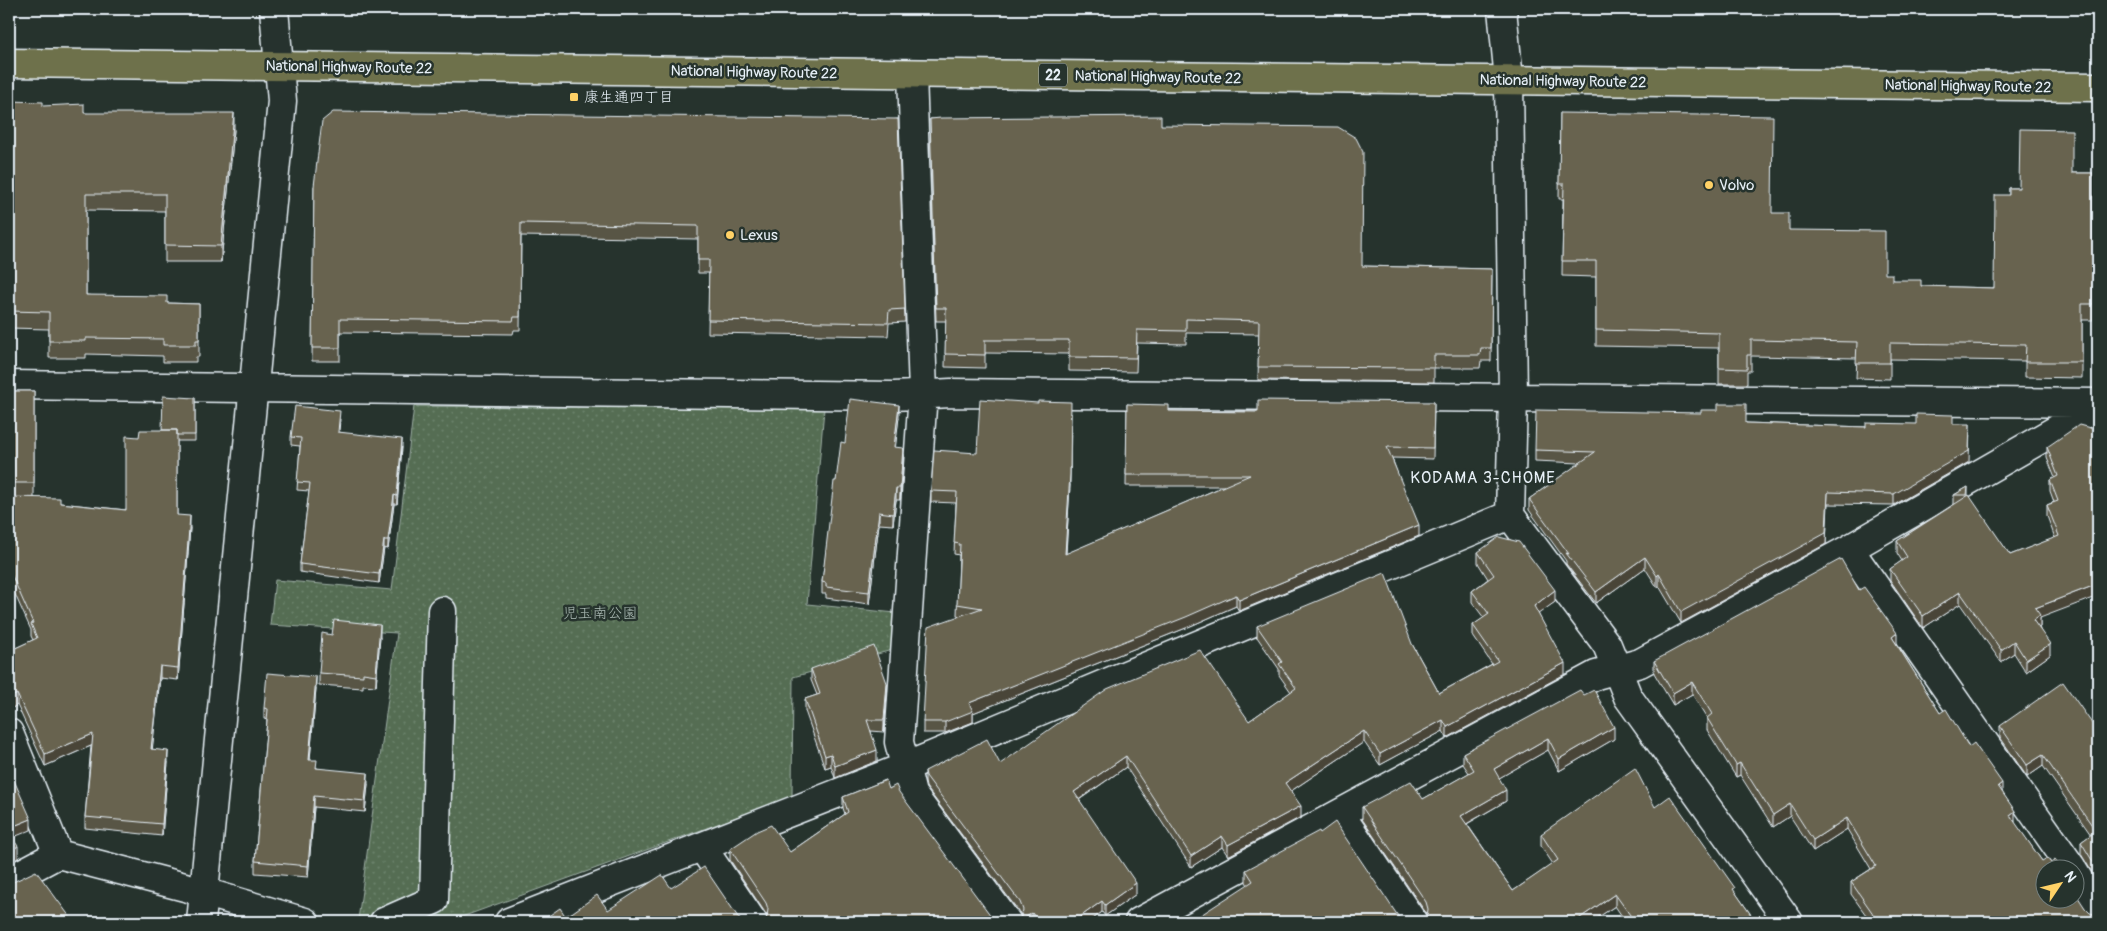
<svg xmlns="http://www.w3.org/2000/svg" width="2107" height="931" viewBox="0 0 2107 931" font-family="Pangolin,'Klee One',sans-serif">
	<style>
		.park { fill: url(#park-dots); stroke: #9eafa5 }
		.lines { fill: none; stroke-linecap: round; stroke-linejoin: round }
		.minor-casing { stroke: #e8f1f8; stroke-width: 31 }
		.highway-casing { stroke: #e8f1f8; stroke-width: 31 }
		.minor { stroke: #26332d; stroke-width: 28 }
		.highway { stroke: #6e714b; stroke-width: 28 }
		.wall { fill: #595545; stroke: #e8f1f8 }
		.shaded-wall { fill: #484538; stroke: #e8f1f8 }
		.building { fill: #676350; stroke: #e8f1f8 }
		.poi-dot { fill: #ffd166; stroke: #26332d; stroke-width: 2 }
		.labels { text-anchor: middle; stroke-width: 5; stroke-linejoin: round; paint-order: stroke }
		.shield { fill: #26332d; stroke: #aeb8bb; stroke-width: 1 }
		.shield-label { font-size: 14px; font-weight: bold; fill: #e8f1f8 }
		.street-label { font-size: 15px; fill: #e8f1f8; stroke: #26332d }
		.poi-label { font-size: 15px; fill: #e8f1f8; stroke: #26332d; text-anchor: start }
		.park-label { font-size: 15px; fill: #adbcb6; stroke: #26332d }
		.neighbourhood-label { font-size: 16px; letter-spacing: 1px; fill: #e8f1f8; stroke: #26332d }
	</style>
	<defs>
		<pattern id="park-dots" width="8" height="8" patternUnits="userSpaceOnUse" patternTransform="scale(1.25)"><rect width="8" height="8" fill="#546d52"/><path d="M2 2h.1M6 6h.1" fill="none" stroke="#6d826c" stroke-width="1.8" stroke-linecap="round"/></pattern>
	</defs>
	<rect width="100%" height="100%" fill="#26332d"/>
	<filter id="ink" filterUnits="userSpaceOnUse"><feTurbulence type="fractalNoise" baseFrequency=".02" numOctaves="2"/><feDisplacementMap in="SourceGraphic" scale="10" xChannelSelector="R" yChannelSelector="G"/><feConvolveMatrix kernelMatrix="1 2 1 2 8 2 1 2 1" color-interpolation-filters="sRGB"/></filter>
	<g filter="url(#ink)">
		<path class="park" d="M 414,406 L 824,409 L 807,604 L 896,613 L 892,650 L 793,677 L 792,797 L 448,922 L 364,922 L 358,920 L 397,633 L 270,625 L 275,580 L 392,590 Z"/>
		<g class="lines">
			<g class="minor-casing">
				<path id="minor" d="M 1502,9 L 1509,80 L 1513,398 L 1510,515 L 1607,645 L 1628,697 L 1789,922
					M 912,74 L 923,393 L 899,742 L 912,794 L 1007,922
					M 9,385 L 894,396 L 951,393 L 2098,403
					M 1849,549 L 2072,868
					M 9,733 L 58,854
					M 1340,814 L 1413,922
					M 702,847 L 753,922
					M 2074,872 L 2098,911
					M 9,880 L 58,854 L 204,892 L 305,922
					M 201,922 L 282,101 L 274,9
					M 384,922 L 434,900 L 442,611
					M 509,922 L 905,767 L 1510,515
					M 1139,922 L 1596,675 L 1640,663 L 1849,549 L 2098,406"/>
			</g>
			<g class="highway-casing">
				<path id="highway" d="M 9,63 L 2098,87"/>
			</g>
			<use href="#minor" class="minor"/>
			<use href="#highway" class="highway"/>
		</g>
		<path class="wall" d="M 9,101 L 84,113 L 234,130 L 221,262 L 165,262 L 165,211 L 86,210 L 86,295 L 167,303 L 199,304 L 199,357 L 196,357 L 196,362 L 163,362 L 163,356 L 86,354 L 86,358 L 49,358 L 49,329 L 9,328 Z
			M 1560,113 L 1772,213 L 1789,230 L 1885,274 L 1892,280 L 1921,286 L 1994,288 L 2009,195 L 2009,188 L 2019,188 L 2072,173 L 2093,173 L 2093,320 L 2082,320 L 2082,378 L 2025,377 L 2025,361 L 1890,359 L 1890,379 L 1856,378 L 1857,358 L 1751,356 L 1751,371 L 1747,371 L 1747,384 L 1719,384 L 1719,348 L 1596,346 L 1596,277 L 1562,276 L 1563,199 L 1559,199 Z
			M 898,119 L 905,322 L 889,323 L 888,336 L 708,333 L 709,273 L 698,273 L 698,239 L 521,236 L 520,330 L 514,330 L 513,334 L 340,332 L 340,361 L 312,361 L 314,186 Z
			M 930,119 L 1161,125 L 1362,266 L 1492,269 L 1491,361 L 1481,361 L 1480,368 L 1434,368 L 1434,382 L 1258,380 L 1259,334 L 1186,333 L 1186,344 L 1137,343 L 1136,372 L 1069,371 L 1069,354 L 985,353 L 985,368 L 945,367 L 946,321 L 936,321 Z
			M 9,391 L 34,391 L 34,498 L 60,503 L 126,510 L 139,437 L 162,430 L 195,398 L 195,441 L 177,441 L 177,515 L 190,528 L 178,680 L 160,678 L 152,749 L 168,762 L 162,836 L 85,828 L 85,817 L 91,746 L 45,766 L 17,705 L 9,710 L 9,651 L 33,640 L 31,636 L 31,630 L 9,581 Z
			M 1434,402 L 1433,459 L 1392,458 L 1419,536 L 1239,611 L 1236,606 L 1186,628 L 973,713 L 973,722 L 945,733 L 923,733 L 923,722 L 960,616 L 957,615 L 959,555 L 954,554 L 956,503 L 931,502 L 931,491 L 1038,403 L 1070,485 L 1066,554 L 1224,486 L 1126,486 L 1127,404 L 1169,411 L 1258,412 Z
			M 899,417 L 895,447 L 903,460 L 900,500 L 896,500 L 893,525 L 879,524 L 869,604 L 826,598 L 826,594 L 822,594 L 822,582 L 836,481 L 845,443 Z
			M 340,419 L 339,432 L 402,447 L 397,504 L 394,504 L 388,549 L 384,548 L 379,583 L 300,572 L 300,564 L 309,491 L 297,490 L 300,446 L 291,445 L 291,437 Z
			M 1746,423 L 1866,427 L 1953,424 L 1969,462 L 1894,505 L 1828,504 L 1826,544 L 1681,623 L 1659,586 L 1657,587 L 1645,568 L 1596,603 L 1566,564 L 1566,561 L 1529,510 L 1529,499 L 1580,463 L 1535,461 L 1535,450 Z
			M 2094,429 L 2040,618 L 2040,627 L 2039,627 L 2050,655 L 2026,672 L 2014,653 L 2001,662 L 1960,604 L 1923,628 L 1890,580 L 1890,569 L 1902,561 L 1897,553 L 1897,541 L 1954,504 L 1954,495 L 1968,487 L 1968,496 L 2010,555 L 2055,538 L 2047,516 L 2047,505 L 2054,502 L 2050,491 L 2050,480 L 2055,478 L 2047,458 L 2047,447 Z
			M 1478,552 L 1555,602 L 1538,613 L 1565,674 L 1447,738 L 1443,731 L 1380,765 L 1364,742 L 1291,791 L 1301,817 L 1228,856 L 1222,847 L 1191,867 L 1126,767 L 1079,800 L 1136,894 L 1105,916 L 1102,912 L 1089,922 L 1017,922 L 1021,917 L 1020,913 L 926,787 L 925,782 L 925,771 L 1000,764 L 1249,721 L 1291,692 L 1279,675 L 1279,669 L 1257,637 L 1257,626 L 1412,644 L 1439,693 L 1492,664 L 1473,636 L 1473,625 L 1484,618 L 1472,602 L 1472,591 L 1488,579 L 1478,563 Z
			M 1859,590 L 1897,645 L 1940,713 L 1969,747 L 2002,791 L 2015,823 L 2042,861 L 2085,908 L 1871,922 L 1851,894 L 1851,882 L 1871,869 L 1847,829 L 1813,851 L 1790,816 L 1773,827 L 1740,775 L 1736,777 L 1707,730 L 1707,718 L 1692,694 L 1673,705 L 1654,673 L 1654,661 Z
			M 332,635 L 380,637 L 376,686 L 363,685 L 363,688 L 319,685 L 319,673 Z
			M 811,669 L 887,694 L 884,732 L 871,731 L 877,761 L 835,778 L 831,766 L 825,768 L 805,711 L 805,699 L 817,695 L 811,680 Z
			M 316,688 L 310,760 L 317,768 L 368,784 L 365,812 L 314,807 L 308,877 L 255,873 L 255,861 L 267,720 L 264,719 L 264,708 Z
			M 1584,695 L 1614,739 L 1559,771 L 1548,750 L 1499,778 L 1506,801 L 1467,824 L 1513,891 L 1553,864 L 1541,846 L 1541,834 L 1655,807 L 1735,892 L 1756,922 L 1626,922 L 1615,906 L 1591,922 L 1422,922 L 1427,917 L 1426,913 L 1362,819 L 1362,807 L 1423,799 L 1469,773 L 1463,764 L 1463,753 Z
			M 2000,726 L 2098,732 L 2098,882 L 2081,854 L 2081,842 L 2091,835 L 2043,766 L 2027,777 L 2000,737 Z
			M 886,780 L 767,917 L 766,914 L 730,860 L 730,849 L 790,852 L 845,814 L 843,808 L 843,797 Z
			M 1246,870 L 1400,919 L 1248,885 L 1246,882 Z"/>
		<path class="shaded-wall" d="M 234,113 L 234,130 L 221,262 L 221,246 Z
			M 899,405 L 899,417 L 894,459 L 894,447 Z
			M 1071,413 L 1070,485 L 1065,565 L 1065,554 Z
			M 1970,424 L 1969,462 L 1894,505 L 1894,494 Z
			M 402,439 L 402,447 L 397,504 L 397,496 Z
			M 903,448 L 903,460 L 900,500 L 900,488 Z
			M 896,488 L 896,500 L 893,525 L 893,514 Z
			M 1828,492 L 1826,544 L 1681,623 L 1681,612 Z
			M 394,495 L 394,504 L 388,549 L 388,540 Z
			M 879,512 L 879,524 L 869,604 L 869,592 Z
			M 190,516 L 190,528 L 178,680 L 178,668 Z
			M 1419,525 L 1419,536 L 1239,611 L 1239,600 Z
			M 384,540 L 384,548 L 379,583 L 379,574 Z
			M 1645,557 L 1645,568 L 1596,603 L 1596,592 Z
			M 1659,574 L 1659,586 L 1657,587 L 1657,576 Z
			M 2098,584 L 2098,596 L 2040,618 L 2040,627 L 2033,631 L 2033,620 L 2035,608 Z
			M 1555,590 L 1555,602 L 1534,617 L 1534,606 Z
			M 1960,592 L 1960,604 L 1923,628 L 1923,616 Z
			M 1236,595 L 1236,606 L 1186,628 L 973,713 L 973,722 L 945,733 L 945,722 L 969,703 Z
			M 380,625 L 380,637 L 376,686 L 376,675 Z
			M 1897,633 L 1897,645 L 1892,637 Z
			M 2014,641 L 2014,653 L 2001,662 L 2001,650 Z
			M 2050,644 L 2050,655 L 2026,672 L 2026,660 Z
			M 1565,663 L 1565,674 L 1447,738 L 1447,727 Z
			M 160,666 L 160,678 L 151,761 L 151,749 Z
			M 316,677 L 316,688 L 309,771 L 309,760 Z
			M 1692,682 L 1692,694 L 1673,705 L 1673,693 Z
			M 887,683 L 887,694 L 884,732 L 884,720 Z
			M 17,694 L 17,705 L 9,710 L 9,698 Z
			M 1443,720 L 1443,731 L 1380,765 L 1380,754 Z
			M 1614,727 L 1614,739 L 1559,771 L 1559,759 Z
			M 1364,731 L 1364,742 L 1285,795 L 1285,783 Z
			M 93,734 L 93,745 L 45,766 L 45,754 Z
			M 1548,738 L 1548,750 L 1494,781 L 1494,769 Z
			M 877,750 L 877,761 L 835,778 L 835,766 Z
			M 168,751 L 168,762 L 162,836 L 162,824 Z
			M 831,754 L 831,766 L 825,768 L 825,756 Z
			M 2043,755 L 2043,766 L 2027,777 L 2027,765 Z
			M 1126,756 L 1126,767 L 1074,803 L 1074,792 Z
			M 1740,763 L 1740,775 L 1736,777 L 1736,765 Z
			M 368,773 L 368,784 L 365,812 L 365,801 Z
			M 2002,783 L 2002,795 L 1998,786 Z
			M 1506,790 L 1506,801 L 1461,827 L 1461,816 Z
			M 314,796 L 314,807 L 308,877 L 308,866 Z
			M 1790,804 L 1790,816 L 1773,827 L 1773,815 Z
			M 1301,806 L 1301,817 L 1228,856 L 1228,845 Z
			M 2015,811 L 2015,822 L 2010,815 Z
			M 1847,818 L 1847,829 L 1813,851 L 1813,840 Z
			M 31,819 L 31,830 L 9,839 L 9,828 Z
			M 1222,836 L 1222,847 L 1191,867 L 1191,856 Z
			M 18,846 L 18,858 L 9,863 L 9,852 Z
			M 1136,883 L 1136,894 L 1105,916 L 1105,905 Z
			M 1615,894 L 1615,906 L 1591,922 L 1574,922 Z
			M 1102,901 L 1102,912 L 1089,922 L 1073,922 Z
			M 1032,913 L 1032,922 L 1019,922 Z"/>
		<path class="building" d="M 9,101 L 43,102 L 43,106 L 84,104 L 84,113 L 234,113 L 221,246 L 165,245 L 165,194 L 86,194 L 86,295 L 167,296 L 167,303 L 199,304 L 199,340 L 196,340 L 196,345 L 163,345 L 163,339 L 86,338 L 86,341 L 49,341 L 49,312 L 9,311 Z
			M 333,112 L 898,119 L 905,309 L 889,310 L 888,323 L 708,320 L 709,260 L 698,260 L 698,226 L 521,223 L 520,317 L 514,317 L 513,321 L 340,319 L 340,348 L 312,348 L 314,186 L 322,121 Z
			M 1560,113 L 1773,116 L 1772,213 L 1789,213 L 1789,230 L 1885,231 L 1885,274 L 1892,274 L 1892,280 L 1921,280 L 1921,286 L 1994,288 L 1995,195 L 2009,195 L 2009,188 L 2019,188 L 2020,129 L 2072,130 L 2072,173 L 2093,173 L 2093,304 L 2082,304 L 2082,362 L 2025,362 L 2026,345 L 1890,343 L 1890,363 L 1856,363 L 1857,342 L 1751,340 L 1751,355 L 1747,355 L 1747,369 L 1719,368 L 1719,333 L 1596,330 L 1596,261 L 1562,261 L 1564,184 L 1559,184 Z
			M 1161,116 L 1161,125 L 1338,127 L 1356,138 L 1363,152 L 1362,266 L 1492,269 L 1491,348 L 1481,348 L 1480,355 L 1434,355 L 1434,368 L 1258,367 L 1259,321 L 1186,319 L 1186,331 L 1137,330 L 1136,358 L 1069,357 L 1069,340 L 985,340 L 985,355 L 945,354 L 946,308 L 936,308 L 930,119 L 941,118 Z
			M 9,391 L 34,391 L 34,483 L 9,483 Z
			M 163,396 L 195,398 L 195,435 L 177,435 L 177,430 L 162,430 Z
			M 850,399 L 899,405 L 894,447 L 903,448 L 900,488 L 896,488 L 893,514 L 879,512 L 869,592 L 826,587 L 826,583 L 822,582 L 834,481 L 836,481 L 841,442 L 845,443 Z
			M 980,399 L 1038,403 L 1038,401 L 1071,402 L 1070,474 L 1065,554 L 1250,475 L 1126,475 L 1127,404 L 1169,405 L 1169,411 L 1258,412 L 1258,400 L 1434,402 L 1433,448 L 1387,447 L 1419,525 L 1239,600 L 1236,595 L 1186,617 L 969,703 L 973,711 L 945,722 L 923,722 L 928,627 L 982,608 L 957,604 L 960,544 L 954,543 L 957,492 L 931,491 L 934,450 L 977,453 Z
			M 1718,404 L 1746,404 L 1746,423 L 1866,427 L 1866,423 L 1916,424 L 1916,414 L 1953,415 L 1953,424 L 1970,424 L 1969,451 L 1894,494 L 1828,492 L 1826,533 L 1681,612 L 1659,574 L 1657,576 L 1645,557 L 1596,592 L 1566,553 L 1569,554 L 1529,499 L 1595,452 L 1535,450 L 1536,410 L 1701,413 L 1701,410 L 1718,410 Z
			M 295,406 L 340,411 L 338,432 L 402,439 L 397,496 L 394,495 L 388,540 L 384,540 L 379,574 L 300,564 L 310,483 L 297,482 L 301,438 L 291,437 Z
			M 2079,425 L 2094,429 L 2098,439 L 2098,584 L 2035,608 L 2040,615 L 2033,620 L 2050,644 L 2026,660 L 2014,641 L 2001,650 L 1960,592 L 1923,616 L 1890,569 L 1907,557 L 1897,541 L 1969,495 L 2010,555 L 2059,536 L 2047,505 L 2058,501 L 2050,480 L 2058,476 L 2047,447 Z
			M 140,430 L 177,430 L 177,515 L 190,516 L 178,668 L 160,666 L 151,749 L 168,751 L 162,824 L 85,817 L 93,734 L 45,754 L 17,694 L 9,698 L 9,651 L 37,638 L 31,624 L 33,623 L 9,569 L 9,497 L 60,498 L 60,503 L 126,510 L 126,436 L 139,437 Z
			M 1968,487 L 1967,495 L 1954,495 Z
			M 1499,537 L 1519,542 L 1555,590 L 1534,606 L 1565,663 L 1447,727 L 1443,720 L 1380,754 L 1364,731 L 1285,783 L 1301,806 L 1228,845 L 1222,836 L 1191,856 L 1126,756 L 1074,792 L 1136,883 L 1105,905 L 1102,901 L 1073,922 L 1039,922 L 1032,913 L 1019,922 L 1017,922 L 1021,917 L 1023,910 L 1020,902 L 926,776 L 925,771 L 987,739 L 1000,764 L 1107,689 L 1200,650 L 1249,721 L 1296,688 L 1279,664 L 1282,662 L 1257,626 L 1385,573 L 1412,644 L 1439,693 L 1498,661 L 1473,625 L 1489,614 L 1472,591 L 1494,575 L 1478,552 Z
			M 1841,559 L 1859,590 L 1864,587 L 1897,633 L 1892,637 L 1940,713 L 1946,709 L 1969,747 L 1974,743 L 2002,783 L 1998,786 L 2015,811 L 2010,815 L 2042,861 L 2047,858 L 2051,863 L 2055,860 L 2061,868 L 2044,868 L 2044,898 L 2074,898 L 2074,891 L 2085,908 L 2090,913 L 2098,915 L 2098,922 L 1870,922 L 1876,918 L 1851,882 L 1876,866 L 1847,818 L 1813,840 L 1790,804 L 1773,815 L 1740,763 L 1736,765 L 1707,718 L 1712,714 L 1692,682 L 1673,693 L 1654,661 Z
			M 334,620 L 380,625 L 376,675 L 363,673 L 363,676 L 319,673 L 322,633 L 332,635 Z
			M 874,646 L 887,683 L 884,720 L 867,720 L 877,750 L 835,766 L 831,754 L 825,756 L 805,699 L 820,694 L 811,669 Z
			M 267,673 L 316,677 L 309,760 L 317,760 L 316,768 L 368,773 L 365,801 L 314,796 L 308,866 L 255,861 L 268,709 L 264,708 Z
			M 2063,682 L 2098,732 L 2098,870 L 2081,842 L 2096,831 L 2043,755 L 2027,765 L 2000,726 Z
			M 1580,690 L 1584,695 L 1594,690 L 1614,727 L 1559,759 L 1548,738 L 1494,769 L 1506,790 L 1461,816 L 1513,891 L 1558,860 L 1541,834 L 1635,768 L 1655,807 L 1670,796 L 1735,888 L 1733,889 L 1756,922 L 1635,922 L 1615,894 L 1574,922 L 1422,922 L 1427,917 L 1428,909 L 1426,902 L 1362,807 L 1411,781 L 1423,799 L 1474,770 L 1463,753 Z
			M 9,769 L 31,819 L 9,828 Z
			M 886,780 L 889,789 L 896,785 L 899,792 L 994,920 L 997,922 L 763,922 L 767,917 L 768,909 L 766,903 L 730,849 L 757,831 L 771,825 L 790,852 L 848,812 L 843,797 Z
			M 1335,822 L 1400,919 L 1404,922 L 1190,922 L 1253,881 L 1246,870 L 1319,831 L 1320,833 Z
			M 9,834 L 18,846 L 9,852 Z
			M 704,867 L 740,920 L 743,922 L 540,922 L 560,908 L 566,917 L 597,895 L 608,910 L 662,875 L 671,888 Z
			M 36,871 L 70,917 L 73,922 L 9,922 L 9,884 Z"/>
	</g>
	<g class="poi-dot">
		<rect x="569" y="92" width="10" height="10" rx="2.5"/>
		<circle cx="1709" cy="185" r="5"/>
		<circle cx="730" cy="235" r="5"/>
	</g>
	<g class="labels">
		<rect class="shield" x="1039" y="63.5" width="28" height="23" rx="4"/>
		<g class="shield-label">
			<text x="1053" y="80">22</text>
		</g>
		<g class="street-label">
			<text transform="translate(349 67) rotate(1)" y="5">National Highway Route 22</text>
			<text transform="translate(754 72) rotate(1)" y="5">National Highway Route 22</text>
			<text transform="translate(1158 77) rotate(1)" y="5">National Highway Route 22</text>
			<text transform="translate(1563 81) rotate(1)" y="5">National Highway Route 22</text>
			<text transform="translate(1968 86) rotate(1)" y="5">National Highway Route 22</text>
		</g>
		<g class="poi-label">
			<text x="584" y="102">康生通四丁目</text>
			<text x="1719" y="190">Volvo</text>
			<text x="740" y="240">Lexus</text>
		</g>
		<g class="park-label">
			<text x="600" y="618">児玉南公園</text>
		</g>
		<g class="neighbourhood-label">
			<text x="1483" y="483">KODAMA 3-CHOME</text>
		</g>
	</g>
	<rect width="2107" height="931" fill="none" stroke="#26332d" stroke-width="30"/>
	<rect x="15" y="15" width="2077" height="901" fill="none" stroke="#e8f1f8" stroke-width="2" filter="url(#ink)"/>
	<g transform="translate(2060 884) rotate(55)"><circle r="24" fill="#26332d" stroke="#747f7e"/>
	<path d="M0-4L9 19L0 12L-9 19Z" fill="#ffd166"/>
	<text y="-8" font-size="14" font-weight="bold" text-anchor="middle" fill="#e8f1f8">N</text>
	</g>
</svg>
